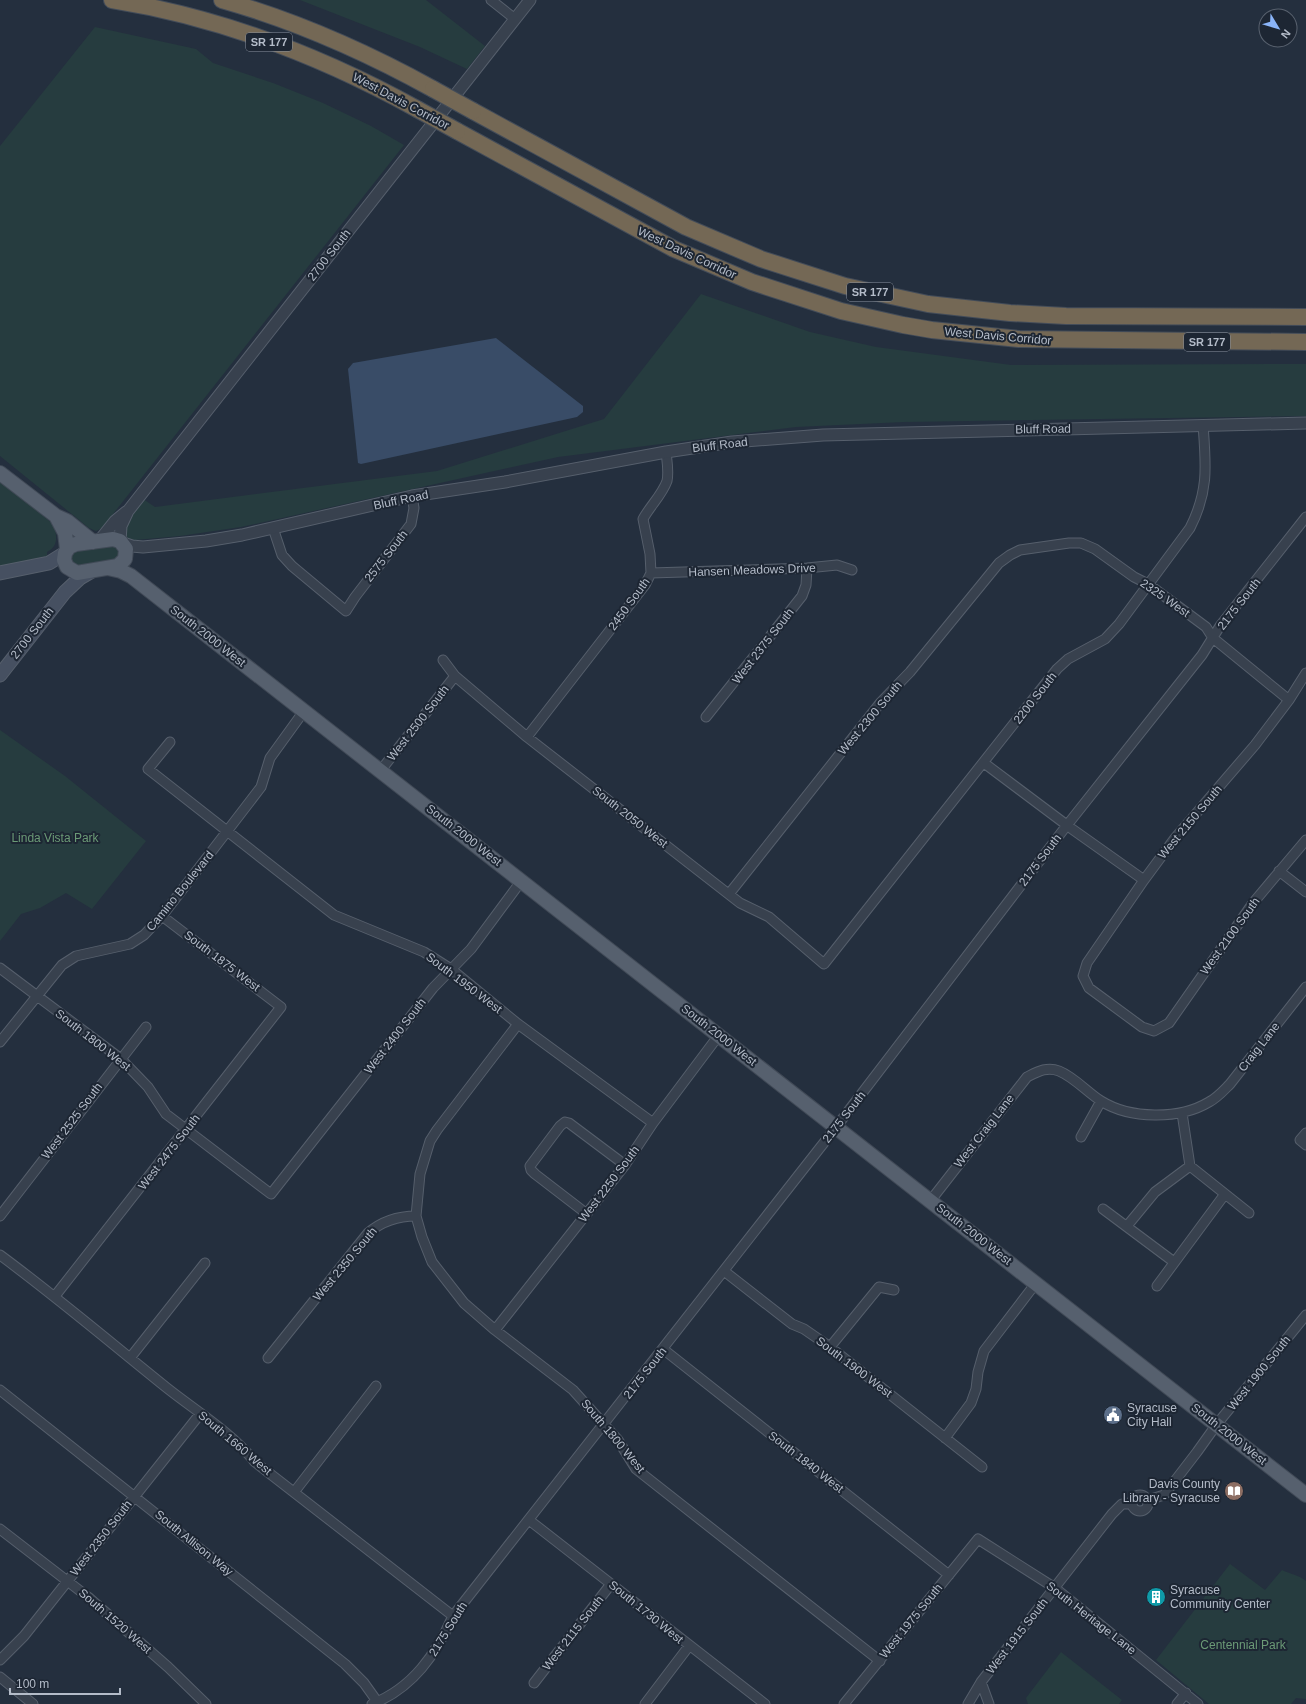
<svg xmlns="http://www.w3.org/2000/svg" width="1306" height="1704" viewBox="0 0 1306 1704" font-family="Arial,sans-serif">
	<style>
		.green { fill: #263c3f }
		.water { fill: #394c67 }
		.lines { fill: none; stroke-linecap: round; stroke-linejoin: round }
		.minor-casing { stroke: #565f6c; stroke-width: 11 }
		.tertiary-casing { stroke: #565f6c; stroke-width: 13 }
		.secondary-casing { stroke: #565f6c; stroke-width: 15 }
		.primary-casing { stroke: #414a57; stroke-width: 16 }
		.motorway-casing { stroke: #434c59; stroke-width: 18 }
		.minor { stroke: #38414e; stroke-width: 9 }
		.tertiary { stroke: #38414e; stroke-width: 11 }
		.secondary { stroke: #465061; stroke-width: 13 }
		.primary { stroke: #56606e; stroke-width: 14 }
		.motorway { stroke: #746855; stroke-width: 16 }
		.motorway-bridge-casing { stroke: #434c59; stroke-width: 18; stroke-linecap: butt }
		.motorway-bridge { stroke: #746855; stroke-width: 16 }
		.labels { text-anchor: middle; stroke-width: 4; stroke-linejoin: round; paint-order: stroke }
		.shield { fill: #1d2633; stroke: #878f9c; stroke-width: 1 }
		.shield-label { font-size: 11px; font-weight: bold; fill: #b4bcc9 }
		.street-label { font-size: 12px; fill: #b4bcc9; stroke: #1d2633 }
		.park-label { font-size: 12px; fill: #6b9a76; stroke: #1d2633 }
		.poi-label { font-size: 12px; fill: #b4bcc9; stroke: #1d2633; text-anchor: start }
	</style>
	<rect width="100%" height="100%" fill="#242f3e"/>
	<path class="green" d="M 300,0 L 426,0 L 485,46 L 467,69 L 420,47 Z
		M 95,27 L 196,49 L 213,63 L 273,83 L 323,103 L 371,126 L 404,145 L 102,528 L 96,531 L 89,528 L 0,456 L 0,146 Z
		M 701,294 L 810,332 L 876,347 L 1011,365 L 1306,364 L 1306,416 L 904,422 L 796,427 L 558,457 L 241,527 L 180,536 L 135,540 L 129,539 L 124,535 L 126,523 L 143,499 L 155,507 L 437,471 L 604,419 Z
		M 0,478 L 55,526 C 56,537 59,546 47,552 L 47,556 L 0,566 Z
		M 112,544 L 119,547 L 118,560 L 73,566 L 69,557 L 71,552 Z
		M 0,730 L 65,776 L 146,841 L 92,909 L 66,893 L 40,908 L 21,914 L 0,941 Z
		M 1230,1564 L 1265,1590 L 1282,1570 C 1290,1574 1299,1575 1306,1581 L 1306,1699 L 1296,1698 L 1291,1704 L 1209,1704 L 1156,1660 Z
		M 1061,1652 L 1122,1700 L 1119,1704 L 1028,1704 L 1026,1698 Z"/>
	<path class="water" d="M 496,338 L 583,406 L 583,412 L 577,417 L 361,464 L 358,463 L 348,369 L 353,363 Z"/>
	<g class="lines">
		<g class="minor-casing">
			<path id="minor" d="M 491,0 L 515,19
				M 273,528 L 282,555 L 292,566 L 346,611 L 355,597 L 411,524 L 414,508 L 412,496
				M 651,573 L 807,568 L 837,565 L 852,570
				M 443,660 L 455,676 L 527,737 L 740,903 L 769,917 L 824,964 L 1057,669 L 1068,659 L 1105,639 L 1119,624 L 1190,528 C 1209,491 1206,465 1203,425
				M 1306,673 L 1289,700 L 1255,745 L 1175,838 L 1144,880 L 1087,963 L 1083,976 L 1089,988 L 1142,1027 L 1154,1031 L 1169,1023 L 1253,903 L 1306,840
				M 706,717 L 802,596 L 806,585 L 807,568
				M 527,737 L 645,585 L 651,573 L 650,554 L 643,519 C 650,506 662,495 667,481 C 669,472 667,461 666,452
				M 170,742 L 148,769 L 334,915 L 424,952 L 451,969 L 518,1024 L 653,1123
				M 984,763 L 1072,829 L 1144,880
				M 381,770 L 455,676
				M 1279,871 L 1306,892
				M 729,894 L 881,702 L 910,672 L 999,563 L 1010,555 L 1020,550 L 1069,543 L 1081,543 L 1095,549 L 1134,577 L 1148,584 L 1206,627 L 1213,638 L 1289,700
				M 0,968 L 121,1059 L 148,1087 L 166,1114 L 271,1194 L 433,988 L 471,949 L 522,880
				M 518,1024 L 437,1130 L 430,1141 L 420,1174 L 416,1216 L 422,1237 L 432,1262 L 464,1303 L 495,1330 L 573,1390 L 618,1440 L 636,1469 L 880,1661
				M 0,1042 L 62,965 L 76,956 L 130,944 L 144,935 L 162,916 L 261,787 L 270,758 L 304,711
				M 1182,1113 L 1190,1166
				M 1306,1133 L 1300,1140 L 1306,1145
				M 1081,1137 L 1101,1101
				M 1190,1166 L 1249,1213
				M 931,1200 L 1027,1077 C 1037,1072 1047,1066 1059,1071 C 1074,1077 1087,1092 1101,1101 C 1130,1119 1179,1120 1209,1102 C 1217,1098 1223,1091 1230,1084 L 1306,987
				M 1103,1209 L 1174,1262
				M 587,1214 L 535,1174 L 531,1170 L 530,1166 L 560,1126 L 565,1122 L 569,1123 L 625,1165
				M 0,1216 L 146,1027
				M 1127,1226 L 1155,1192 L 1190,1166
				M 0,1255 C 57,1297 111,1343 167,1388 C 196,1411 232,1433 255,1462 L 453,1616
				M 724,1271 L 792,1324 L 804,1329 L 830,1347 L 982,1467
				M 1157,1286 L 1225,1194
				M 55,1296 L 281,1007 L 162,916
				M 495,1330 L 625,1165 L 653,1123 L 719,1035
				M 830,1347 L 879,1287 L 894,1290
				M 663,1349 L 949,1575
				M 130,1358 L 205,1263
				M 268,1358 L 368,1233 C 381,1222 398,1216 416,1216
				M 0,1390 L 345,1664 L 364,1683 L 379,1704
				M 945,1438 L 971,1403 L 976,1389 L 978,1372 L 984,1351 L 1036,1283
				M 295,1491 L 376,1386
				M1132 1503a8 8 0 1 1 16 0a8 8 0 1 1-16 0Z
				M 1148,1500 L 1164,1495 L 1197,1452 L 1217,1424 L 1306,1315
				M 529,1520 L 765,1704
				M 0,1529 L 88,1597 L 168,1667 L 206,1704
				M 0,1660 L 24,1636 L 200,1414
				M 0,1677 L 33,1704
				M 981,1682 L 989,1704
				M 534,1683 L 611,1584
				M 372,1704 C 413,1688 436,1654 453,1616 L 830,1135 L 1064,829 L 1202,655 L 1220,626 L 1306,517
				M 645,1704 L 689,1646
				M 844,1704 L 978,1539 L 1055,1588 L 1198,1704
				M 968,1704 L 981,1682 L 1112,1514 L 1122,1504 L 1132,1504
				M 1177,1704 L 1186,1693"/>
		</g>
		<g class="tertiary-casing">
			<path id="tertiary" d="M 99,541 L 115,521 L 126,512
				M 120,541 L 121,526 L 128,511 L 530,0
				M 123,543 L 132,546 L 143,547 L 206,541 L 242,535 L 412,496 L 505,482 L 666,452 L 732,442 L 823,435 L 1306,423"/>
		</g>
		<g class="secondary-casing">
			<path id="secondary" d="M 0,573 L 49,563 L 65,553
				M 0,675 L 65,592 L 80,578 L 92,571"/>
		</g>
		<g class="primary-casing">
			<path id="primary" d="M 0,473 L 56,516 L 67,521 L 93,542
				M 56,516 L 65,533 L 67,549
				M 113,539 L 120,541 L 126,549 L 125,559 L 118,566 L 77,573 L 67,567 L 64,560 L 65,553 L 69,547 L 76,544 Z
				M 108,568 L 121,571 L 131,576 L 1306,1495"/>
		</g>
		<g class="motorway-casing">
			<path id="motorway" d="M 112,0 C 219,17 323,57 417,109
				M 222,0 C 296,21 366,52 433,89
				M 473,111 L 686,227 L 761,259 L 845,286 L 928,304 L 1010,313 L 1066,316 L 1306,317
				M 457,131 L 674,249 L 752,282 L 841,311 L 903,325 L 932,330 L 1019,339 L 1306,342"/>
		</g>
		<use href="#minor" class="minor"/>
		<use href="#tertiary" class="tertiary"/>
		<use href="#secondary" class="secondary"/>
		<use href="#primary" class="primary"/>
		<use href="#motorway" class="motorway"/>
		<g class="motorway-bridge-casing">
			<path id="motorway-bridge" d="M 433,89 L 473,111
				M 417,109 L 457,131"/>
		</g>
		<use href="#motorway-bridge" class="motorway-bridge"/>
	</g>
	<defs>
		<g id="civic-disc" transform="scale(1)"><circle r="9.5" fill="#5c6f8a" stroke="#1d2633"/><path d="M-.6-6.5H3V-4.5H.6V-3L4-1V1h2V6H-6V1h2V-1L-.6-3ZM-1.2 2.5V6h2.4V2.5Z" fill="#fff"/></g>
		<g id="library-disc" transform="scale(1)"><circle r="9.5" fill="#8d6e63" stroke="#1d2633"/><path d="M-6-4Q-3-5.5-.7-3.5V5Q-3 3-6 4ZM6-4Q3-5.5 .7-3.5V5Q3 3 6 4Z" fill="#fff"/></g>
		<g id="building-disc" transform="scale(1)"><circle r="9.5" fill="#0f9aa8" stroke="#1d2633"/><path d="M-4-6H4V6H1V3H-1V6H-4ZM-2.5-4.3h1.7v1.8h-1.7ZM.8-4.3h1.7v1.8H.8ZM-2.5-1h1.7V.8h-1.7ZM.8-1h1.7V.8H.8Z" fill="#fff"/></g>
	</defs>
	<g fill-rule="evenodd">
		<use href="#civic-disc" x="1113" y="1415"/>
		<use href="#library-disc" x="1234" y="1491"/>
		<use href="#building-disc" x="1156" y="1597"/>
	</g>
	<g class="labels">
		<g class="shield">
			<rect x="246" y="33" width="46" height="18" rx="3"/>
			<rect x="847" y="283" width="46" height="18" rx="3"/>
			<rect x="1184" y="333" width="46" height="18" rx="3"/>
		</g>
		<g class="shield-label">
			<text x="269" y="46">SR 177</text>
			<text x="870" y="296">SR 177</text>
			<text x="1207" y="346">SR 177</text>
		</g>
		<g class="street-label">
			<text transform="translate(401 101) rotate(28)" y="4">West Davis Corridor</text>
			<text transform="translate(687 253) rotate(25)" y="4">West Davis Corridor</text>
			<text transform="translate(329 255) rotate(-52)" y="4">2700 South</text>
			<text transform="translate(998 336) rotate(5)" y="4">West Davis Corridor</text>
			<text transform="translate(1043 429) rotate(-1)" y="4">Bluff Road</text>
			<text transform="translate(720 445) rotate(-7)" y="4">Bluff Road</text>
			<text transform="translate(401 500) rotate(-12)" y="4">Bluff Road</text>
			<text transform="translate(386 556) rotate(-52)" y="4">2575 South</text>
			<text transform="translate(752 570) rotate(-2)" y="4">Hansen Meadows Drive</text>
			<text transform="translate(1165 598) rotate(35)" y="4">2325 West</text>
			<text transform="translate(629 604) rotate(-54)" y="4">2450 South</text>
			<text transform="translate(1239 604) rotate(-52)" y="4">2175 South</text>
			<text transform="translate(32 633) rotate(-52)" y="4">2700 South</text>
			<text transform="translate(208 636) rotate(38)" y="4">South 2000 West</text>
			<text transform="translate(763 646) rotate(-52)" y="4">West 2375 South</text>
			<text transform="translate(1035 698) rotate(-52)" y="4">2200 South</text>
			<text transform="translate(870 718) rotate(-50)" y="4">West 2300 South</text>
			<text transform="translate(418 723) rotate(-52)" y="4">West 2500 South</text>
			<text transform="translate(630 817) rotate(38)" y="4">South 2050 West</text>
			<text transform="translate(1190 822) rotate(-50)" y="4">West 2150 South</text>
			<text transform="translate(464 835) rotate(38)" y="4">South 2000 West</text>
			<text transform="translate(1040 860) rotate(-53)" y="4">2175 South</text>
			<text transform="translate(180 891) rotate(-51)" y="4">Camino Boulevard</text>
			<text transform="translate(1230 936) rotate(-54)" y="4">West 2100 South</text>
			<text transform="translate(222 961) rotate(37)" y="4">South 1875 West</text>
			<text transform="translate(464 983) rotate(37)" y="4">South 1950 West</text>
			<text transform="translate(719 1035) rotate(38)" y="4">South 2000 West</text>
			<text transform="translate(395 1036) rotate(-52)" y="4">West 2400 South</text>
			<text transform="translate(93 1040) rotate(38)" y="4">South 1800 West</text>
			<text transform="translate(1259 1047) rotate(-52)" y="4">Craig Lane</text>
			<text transform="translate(844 1117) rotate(-52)" y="4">2175 South</text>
			<text transform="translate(72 1121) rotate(-53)" y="4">West 2525 South</text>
			<text transform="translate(984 1131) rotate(-52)" y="4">West Craig Lane</text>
			<text transform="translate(169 1152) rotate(-52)" y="4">West 2475 South</text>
			<text transform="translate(609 1184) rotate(-53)" y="4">West 2250 South</text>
			<text transform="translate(974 1234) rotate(38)" y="4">South 2000 West</text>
			<text transform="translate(345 1264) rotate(-50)" y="4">West 2350 South</text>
			<text transform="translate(854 1367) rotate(37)" y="4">South 1900 West</text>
			<text transform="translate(645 1373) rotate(-52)" y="4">2175 South</text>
			<text transform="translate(1259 1373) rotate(-51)" y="4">West 1900 South</text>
			<text transform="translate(1229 1434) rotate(38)" y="4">South 2000 West</text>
			<text transform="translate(613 1436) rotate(50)" y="4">South 1800 West</text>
			<text transform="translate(235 1443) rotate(40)" y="4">South 1660 West</text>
			<text transform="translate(806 1462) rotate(38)" y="4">South 1840 West</text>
			<text transform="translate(101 1538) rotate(-52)" y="4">West 2350 South</text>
			<text transform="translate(194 1543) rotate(39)" y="4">South Allison Way</text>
			<text transform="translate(646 1612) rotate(39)" y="4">South 1730 West</text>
			<text transform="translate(1091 1618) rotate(38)" y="4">South Heritage Lane</text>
			<text transform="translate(115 1621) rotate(41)" y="4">South 1520 West</text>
			<text transform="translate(911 1621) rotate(-51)" y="4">West 1975 South</text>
			<text transform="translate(448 1629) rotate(-58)" y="4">2175 South</text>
			<text transform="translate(573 1633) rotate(-52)" y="4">West 2115 South</text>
			<text transform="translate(1017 1636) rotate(-52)" y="4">West 1915 South</text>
		</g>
		<g class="park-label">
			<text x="55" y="842">Linda Vista Park</text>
			<text x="1243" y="1649">Centennial Park</text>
		</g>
		<g class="poi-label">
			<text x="1127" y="1412">Syracuse<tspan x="1127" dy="14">City Hall</tspan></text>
			<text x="1220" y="1488" text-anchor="end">Davis County<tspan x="1220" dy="14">Library - Syracuse</tspan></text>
			<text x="1170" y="1594">Syracuse<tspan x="1170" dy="14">Community Center</tspan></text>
		</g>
	</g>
	<g transform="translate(1278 28) rotate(128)"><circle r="19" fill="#1d2633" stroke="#59626f"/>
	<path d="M0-3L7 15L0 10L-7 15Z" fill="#8ab4f8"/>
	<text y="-6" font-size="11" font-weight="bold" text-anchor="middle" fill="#b4bcc9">N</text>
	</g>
	<path d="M10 1688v6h110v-6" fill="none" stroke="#b4bcc9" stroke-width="2"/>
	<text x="16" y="1688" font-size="12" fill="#b4bcc9" stroke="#1d2633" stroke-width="3" paint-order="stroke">100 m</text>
</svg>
